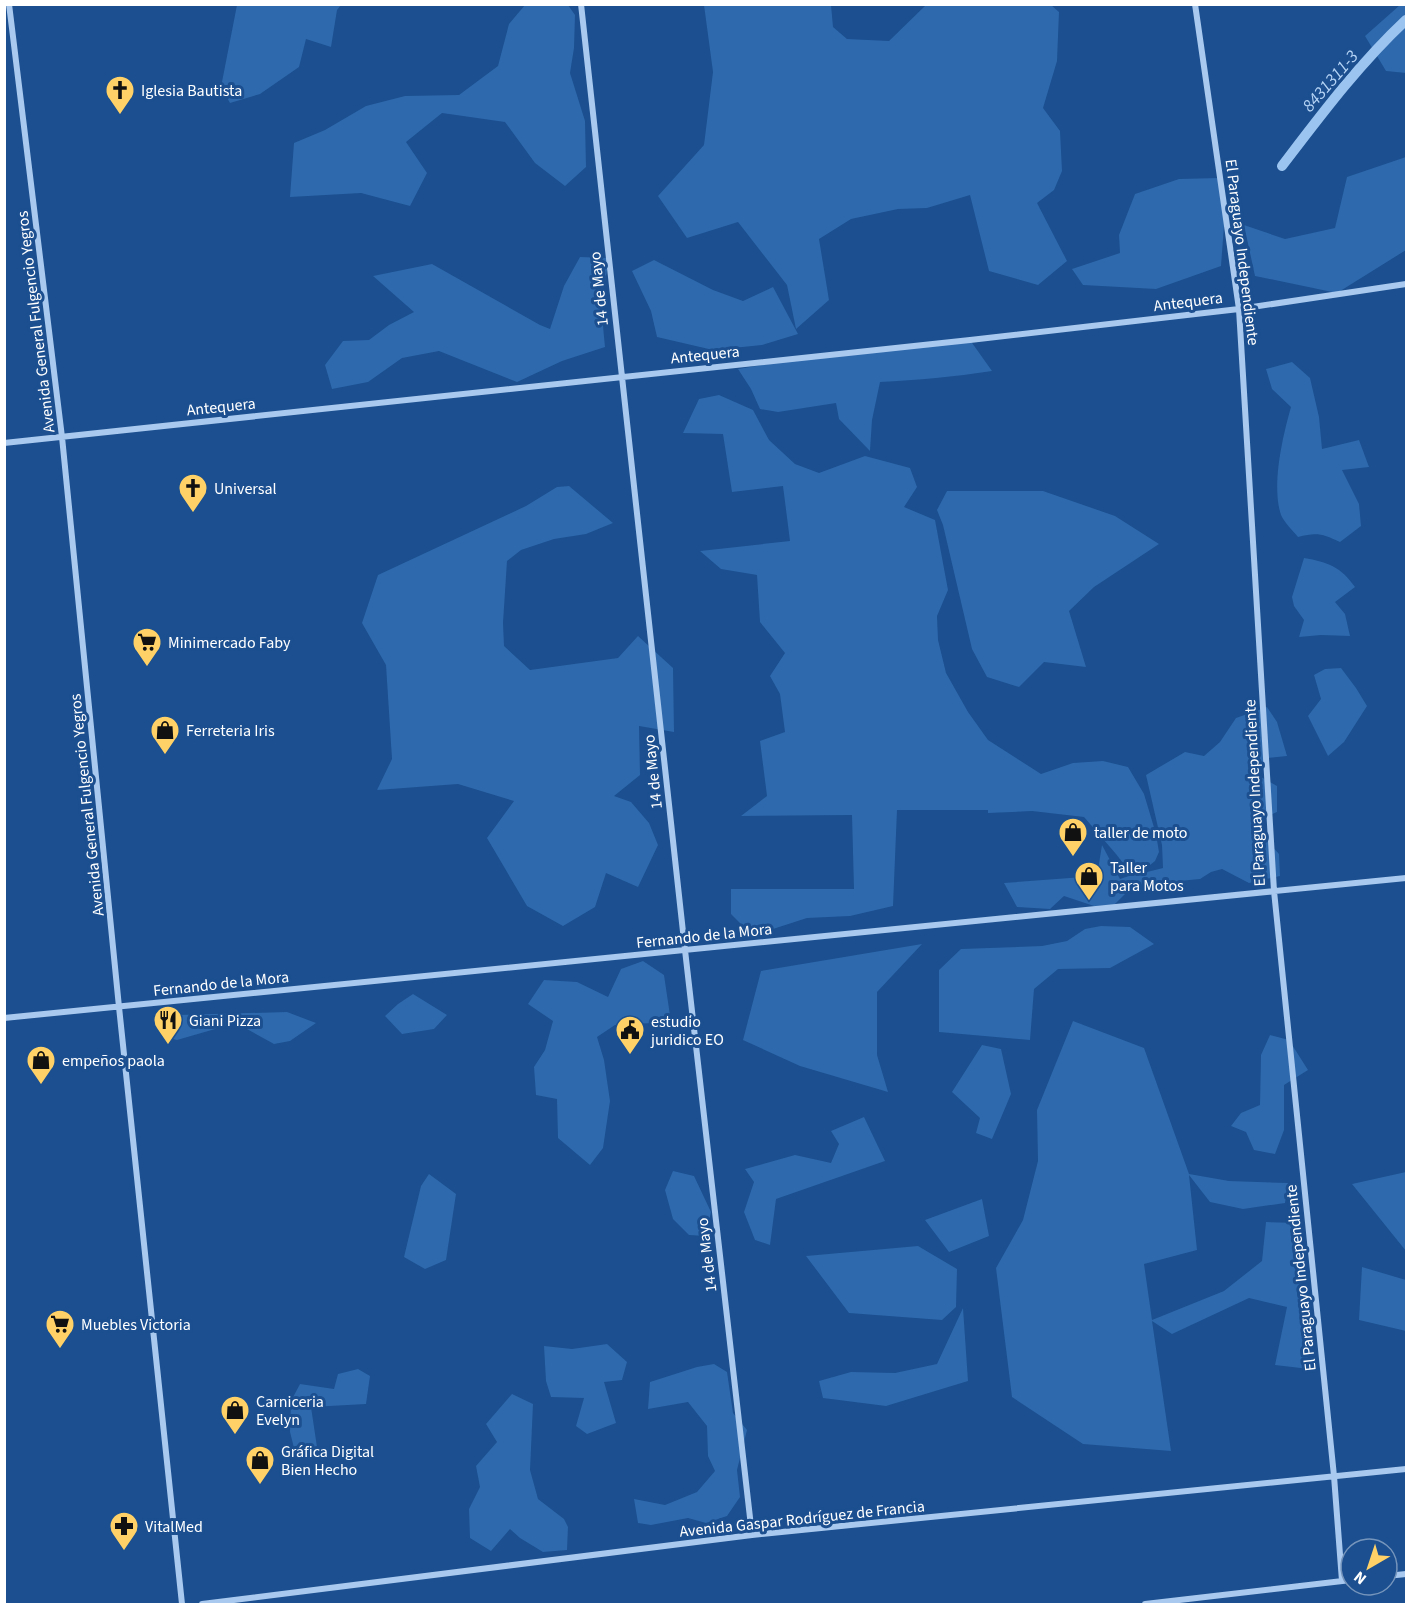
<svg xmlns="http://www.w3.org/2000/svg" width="1411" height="1609" viewBox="0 0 1411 1609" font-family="'Source Sans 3',sans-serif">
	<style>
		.green { fill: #2e69ad }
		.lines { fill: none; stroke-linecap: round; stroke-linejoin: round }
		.stream { stroke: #9cc4f0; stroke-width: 10 }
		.street { stroke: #a9c9ee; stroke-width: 6 }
		.labels { text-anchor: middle; stroke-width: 6; stroke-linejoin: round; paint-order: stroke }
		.poi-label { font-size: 16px; fill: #fff; stroke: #1b4f8f; text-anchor: start }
		.street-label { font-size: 16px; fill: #fff; stroke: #1b4f8f }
		.water-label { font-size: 18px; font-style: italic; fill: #b5d3f5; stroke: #1b4f8f }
	</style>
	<rect width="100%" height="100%" fill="#1b4f8f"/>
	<path class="green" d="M 237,5 L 237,4 L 341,5 L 337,10 L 331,47 L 306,39 L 299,67 L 260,94 L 230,103 L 221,87 Z
		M 525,5 L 568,5 L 575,15 L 574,48 L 570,73 L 585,121 L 586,167 L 565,186 L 535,163 L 505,122 L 442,113 L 406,142 L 427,173 L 410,206 L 361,193 L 290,197 L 294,143 L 325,130 L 366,106 L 405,96 L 459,95 L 498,66 L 509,24 Z
		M 704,5 L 831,5 L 833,27 L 847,39 L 889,41 L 926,5 L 1051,5 L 1059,12 L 1057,61 L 1043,108 L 1060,131 L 1062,171 L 1054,190 L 1037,203 L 1067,261 L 1038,285 L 989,271 L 970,195 L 927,208 L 898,209 L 851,219 L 819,239 L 829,300 L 796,329 L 787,285 L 738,222 L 687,238 L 658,196 L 704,145 L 713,72 Z
		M 1400,5 L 1406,5 L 1406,73 L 1386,71 L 1365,36 Z
		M 1406,157 L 1406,250 L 1337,293 L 1255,276 L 1244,225 L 1285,239 L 1335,228 L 1347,177 Z
		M 1219,178 L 1225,212 L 1221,266 L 1156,289 L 1083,285 L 1072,269 L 1120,253 L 1119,235 L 1135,194 L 1179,179 Z
		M 580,257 L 609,258 L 601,305 L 605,347 L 562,361 L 517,382 L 439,351 L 402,358 L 368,382 L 332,389 L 325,365 L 343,341 L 369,340 L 389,325 L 414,312 L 373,276 L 432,264 L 540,325 L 550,329 L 564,286 Z
		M 654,260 L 713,290 L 743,301 L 773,287 L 798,334 L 762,345 L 713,350 L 657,337 L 651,311 L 632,271 Z
		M 970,340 L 992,371 C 954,377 918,380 880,382 L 872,420 L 870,451 L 839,419 L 836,403 L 778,412 L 760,409 L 751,389 L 738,369 L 818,356 Z
		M 1292,362 L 1310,378 L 1319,417 L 1322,449 L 1359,440 L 1369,467 L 1342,470 L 1359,504 L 1361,526 L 1340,542 C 1323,534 1317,532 1298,537 C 1293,531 1284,522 1281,515 C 1271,486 1283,435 1291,407 L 1272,389 L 1266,369 Z
		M 719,395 L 753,410 L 769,440 L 795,464 L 819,473 L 865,456 L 910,468 L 917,487 L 904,507 L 935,520 L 948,590 L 937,616 L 938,640 L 946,673 L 968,712 L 988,740 L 1041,774 L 1073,763 L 1103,761 L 1128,767 L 1144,794 L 1156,834 L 1159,852 L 1155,861 L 1139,874 L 1163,868 L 1162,845 L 1146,775 L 1185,752 L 1204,756 L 1220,742 L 1236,718 L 1267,707 L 1277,722 L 1287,756 L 1268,758 L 1254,773 L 1277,786 L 1277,812 L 1260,819 L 1259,832 L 1279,854 L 1280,876 L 1249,883 L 1222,869 L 1211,872 L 1200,879 L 1179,881 L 1168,889 L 1153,885 L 1143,891 L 1131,888 L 1114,905 L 1094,906 L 1064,896 L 1050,909 L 1017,907 L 1004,883 L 1097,876 L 1102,845 L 1120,879 L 1132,875 L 1116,854 L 1084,817 L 1032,811 L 988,813 L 988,810 L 897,810 L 893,906 L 850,916 L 807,918 L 773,929 L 742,925 L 731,914 L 731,889 L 854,889 L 852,815 L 741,816 L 767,796 L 760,741 L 785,732 L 780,694 L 770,676 L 785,653 L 760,622 L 757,575 L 721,569 L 700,551 L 790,541 L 783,486 L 732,492 L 723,434 L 683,433 L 699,399 Z
		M 569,486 L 613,523 L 586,534 L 554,539 L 521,550 L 507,561 L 503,623 L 504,646 L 530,670 L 618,658 L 638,636 L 673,668 L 674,732 L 639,726 L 640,775 L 614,796 L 631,802 L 649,823 L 658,845 L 638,887 L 606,873 L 595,907 L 563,926 L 527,906 L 487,838 L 514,801 L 458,784 L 377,790 L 392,759 L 386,665 L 362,623 L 378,575 L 526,506 L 557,487 Z
		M 947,491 L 1043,491 L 1115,516 L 1159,544 L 1094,587 L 1069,611 L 1086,667 L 1044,662 L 1019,687 L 987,677 L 972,649 L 943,525 L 937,510 Z
		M 1304,558 C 1328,562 1341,567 1355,587 L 1335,602 L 1345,614 L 1350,636 L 1321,635 L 1299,637 L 1304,620 L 1294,606 L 1292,597 Z
		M 1341,668 L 1356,688 L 1367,706 L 1344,742 L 1328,756 L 1308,716 L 1321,699 L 1314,675 L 1325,669 Z
		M 1101,926 L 1130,927 L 1154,944 L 1110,968 L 1058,969 L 1034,989 L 1030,1040 L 939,1032 L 939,970 L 961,949 L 1042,946 L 1067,941 L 1085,929 Z
		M 922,944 L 877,992 L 877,1055 L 888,1092 L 800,1066 L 743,1040 L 761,971 Z
		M 643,961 L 664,975 L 671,1022 L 615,1025 L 597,1037 L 604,1060 L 610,1101 L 603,1148 L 590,1165 L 558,1138 L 557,1099 L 536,1095 L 534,1067 L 545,1050 L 553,1021 L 528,1004 L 544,980 L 577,982 L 608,997 L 621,969 Z
		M 413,994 L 447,1015 L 434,1029 L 402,1034 L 385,1016 L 398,1004 Z
		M 287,1012 L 316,1023 L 290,1041 L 274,1044 L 236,1023 L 177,1040 L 164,1037 L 178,1015 Z
		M 1073,1021 L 1144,1048 L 1189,1174 L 1229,1181 L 1288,1183 L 1285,1203 L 1243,1209 L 1210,1202 L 1189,1175 L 1197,1250 L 1144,1264 L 1152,1320 L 1224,1291 L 1262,1261 L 1266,1222 L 1298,1223 L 1309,1369 L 1275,1365 L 1287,1307 L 1249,1298 L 1172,1334 L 1152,1321 L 1171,1451 L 1083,1444 L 1012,1397 L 996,1268 L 1023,1220 L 1038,1161 L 1037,1110 Z
		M 1270,1035 L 1289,1040 L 1308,1070 L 1284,1085 L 1284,1130 L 1275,1154 L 1254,1150 L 1246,1132 L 1231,1126 L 1241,1113 L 1260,1105 L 1261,1055 Z
		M 982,1045 L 1001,1049 L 1011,1094 L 992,1139 L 976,1133 L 980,1118 L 952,1092 Z
		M 864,1117 L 885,1161 L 776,1199 L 770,1245 L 755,1240 L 744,1212 L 754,1182 L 745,1169 L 795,1155 L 831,1163 L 839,1144 L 831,1131 Z
		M 673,1171 L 694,1176 L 711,1212 L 706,1236 L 689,1235 L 673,1219 L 665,1190 Z
		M 1406,1172 L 1406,1251 L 1352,1184 Z
		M 429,1174 L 456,1194 L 446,1260 L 425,1269 L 404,1257 L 421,1186 Z
		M 982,1199 L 989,1236 L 949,1252 L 925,1220 Z
		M 918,1246 L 957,1269 L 956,1307 L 942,1320 L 849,1313 L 806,1256 Z
		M 1362,1267 L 1406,1280 L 1406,1331 L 1359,1320 Z
		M 963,1308 L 968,1381 L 886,1406 L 823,1398 L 819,1381 L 851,1372 L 895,1373 L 937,1364 Z
		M 607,1344 L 627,1362 L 622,1380 L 604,1382 L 616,1423 L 587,1434 L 576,1426 L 584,1398 L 551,1397 L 546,1381 L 544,1346 L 572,1349 Z
		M 714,1364 L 727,1372 L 733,1413 L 747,1430 L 737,1470 L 740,1497 L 727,1516 L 706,1523 L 688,1518 L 651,1525 L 638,1523 L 634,1499 L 665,1505 L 697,1492 L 715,1471 L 708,1456 L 707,1426 L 688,1402 L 648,1409 L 650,1382 L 697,1367 Z
		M 358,1369 L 370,1376 L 366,1404 L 311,1407 L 317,1447 L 309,1454 L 294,1448 L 290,1432 L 291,1401 L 300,1384 L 334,1389 L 338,1374 Z
		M 512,1394 L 533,1404 L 530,1470 L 538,1499 L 564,1519 L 568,1527 L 567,1550 L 543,1552 L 520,1538 L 510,1529 L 491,1551 L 470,1538 L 469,1509 L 480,1487 L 476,1466 L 497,1442 L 486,1424 Z"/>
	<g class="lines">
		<path class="stream" d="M 1282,166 C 1321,115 1359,64 1406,20"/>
		<path class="street" d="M 9,4 L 62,437 L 119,1007 L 182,1604
			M 581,4 L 685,950 L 752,1535
			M 1195,4 L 1239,309 L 1274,891 L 1334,1476 L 1342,1581
			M 4,443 L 970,340 L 1239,309 L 1406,284
			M 4,1018 L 1406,878
			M 1387,1576 L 1406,1574
			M 202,1604 L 752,1535 L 1406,1469
			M 1145,1604 L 1351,1580"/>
	</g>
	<defs>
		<g id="church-pin" transform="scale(1.5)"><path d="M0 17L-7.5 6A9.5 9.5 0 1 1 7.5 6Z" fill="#ffd166" stroke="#1b4f8f"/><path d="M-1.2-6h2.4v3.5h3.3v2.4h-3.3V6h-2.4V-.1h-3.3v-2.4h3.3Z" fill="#111"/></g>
		<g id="supermarket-pin" transform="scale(1.5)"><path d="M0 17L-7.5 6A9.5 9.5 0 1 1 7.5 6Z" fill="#ffd166" stroke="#1b4f8f"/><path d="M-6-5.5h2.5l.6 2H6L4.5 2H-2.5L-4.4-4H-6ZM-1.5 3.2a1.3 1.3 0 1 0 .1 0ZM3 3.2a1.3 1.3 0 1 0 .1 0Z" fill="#111"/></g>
		<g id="shop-pin" transform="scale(1.5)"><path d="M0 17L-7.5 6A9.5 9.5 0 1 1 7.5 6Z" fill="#ffd166" stroke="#1b4f8f"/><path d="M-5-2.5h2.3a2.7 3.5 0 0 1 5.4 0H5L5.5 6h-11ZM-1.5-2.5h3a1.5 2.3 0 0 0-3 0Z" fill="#111"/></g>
		<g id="restaurant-pin" transform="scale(1.5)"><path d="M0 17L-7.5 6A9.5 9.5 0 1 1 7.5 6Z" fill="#ffd166" stroke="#1b4f8f"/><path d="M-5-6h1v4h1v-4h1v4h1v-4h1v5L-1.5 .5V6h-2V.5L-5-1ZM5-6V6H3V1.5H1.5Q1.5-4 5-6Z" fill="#111"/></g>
		<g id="civic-pin" transform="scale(1.5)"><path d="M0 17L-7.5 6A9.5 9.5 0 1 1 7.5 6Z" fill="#ffd166" stroke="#1b4f8f"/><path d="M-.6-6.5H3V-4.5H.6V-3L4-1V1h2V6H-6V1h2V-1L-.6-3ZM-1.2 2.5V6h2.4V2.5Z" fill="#111"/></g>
		<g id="pharmacy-pin" transform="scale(1.5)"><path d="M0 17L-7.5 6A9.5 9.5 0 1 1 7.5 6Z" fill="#ffd166" stroke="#1b4f8f"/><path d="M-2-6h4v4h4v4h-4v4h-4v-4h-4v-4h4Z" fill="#111"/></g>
	</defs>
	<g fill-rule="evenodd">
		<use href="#church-pin" x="120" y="90"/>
		<use href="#church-pin" x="193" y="488"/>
		<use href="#supermarket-pin" x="147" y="642"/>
		<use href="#shop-pin" x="165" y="730"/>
		<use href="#shop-pin" x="1073" y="832"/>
		<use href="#shop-pin" x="1089" y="876"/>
		<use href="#restaurant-pin" x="168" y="1020"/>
		<use href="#civic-pin" x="630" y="1030"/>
		<use href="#shop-pin" x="41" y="1060"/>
		<use href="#supermarket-pin" x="60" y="1324"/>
		<use href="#shop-pin" x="235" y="1410"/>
		<use href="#shop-pin" x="260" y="1460"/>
		<use href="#pharmacy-pin" x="124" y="1526"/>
	</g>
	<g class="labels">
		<g class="poi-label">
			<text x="141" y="96">Iglesia Bautista</text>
			<text x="214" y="494">Universal</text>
			<text x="168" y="648">Minimercado Faby</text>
			<text x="186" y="736">Ferreteria Iris</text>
			<text x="1094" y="838">taller de moto</text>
			<text x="1110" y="873">Taller<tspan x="1110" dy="18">para Motos</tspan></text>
			<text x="189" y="1026">Giani Pizza</text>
			<text x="651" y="1027">estudio<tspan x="651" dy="18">juridico EO</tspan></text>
			<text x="62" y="1066">empeños paola</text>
			<text x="81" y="1330">Muebles Victoria</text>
			<text x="256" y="1407">Carniceria<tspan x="256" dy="18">Evelyn</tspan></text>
			<text x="281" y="1457">Gráfica Digital<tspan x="281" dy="18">Bien Hecho</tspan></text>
			<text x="145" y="1532">VitalMed</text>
		</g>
		<g class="street-label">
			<text transform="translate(1243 252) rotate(83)" y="6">El Paraguayo Independiente</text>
			<text transform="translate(598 289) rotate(-96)" y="6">14 de Mayo</text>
			<text transform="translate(1188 301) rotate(-7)" y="6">Antequera</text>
			<text transform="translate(35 322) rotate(-97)" y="6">Avenida General Fulgencio Yegros</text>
			<text transform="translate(705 354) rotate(-6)" y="6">Antequera</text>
			<text transform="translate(221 406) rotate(-6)" y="6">Antequera</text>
			<text transform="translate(652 772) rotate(-96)" y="6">14 de Mayo</text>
			<text transform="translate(1254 793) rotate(-93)" y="6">El Paraguayo Independiente</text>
			<text transform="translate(86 805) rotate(-96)" y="6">Avenida General Fulgencio Yegros</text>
			<text transform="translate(704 935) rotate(-6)" y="6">Fernando de la Mora</text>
			<text transform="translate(221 983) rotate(-6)" y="6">Fernando de la Mora</text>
			<text transform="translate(706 1255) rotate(-97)" y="6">14 de Mayo</text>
			<text transform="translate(1300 1278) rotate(-96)" y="6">El Paraguayo Independiente</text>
			<text transform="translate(802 1518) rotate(-6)" y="6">Avenida Gaspar Rodríguez de Francia</text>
		</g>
		<g class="water-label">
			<text transform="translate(1330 81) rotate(-49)" y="6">8431311-3</text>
		</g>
	</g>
	<rect width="1411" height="1609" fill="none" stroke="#ffffff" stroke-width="12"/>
	<g transform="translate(1369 1567) rotate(219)"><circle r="28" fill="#1b4f8f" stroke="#7695bc" stroke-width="1.5"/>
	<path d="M0-4.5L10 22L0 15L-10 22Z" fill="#ffd166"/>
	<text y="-9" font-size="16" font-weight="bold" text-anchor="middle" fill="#ffffff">N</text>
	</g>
</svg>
